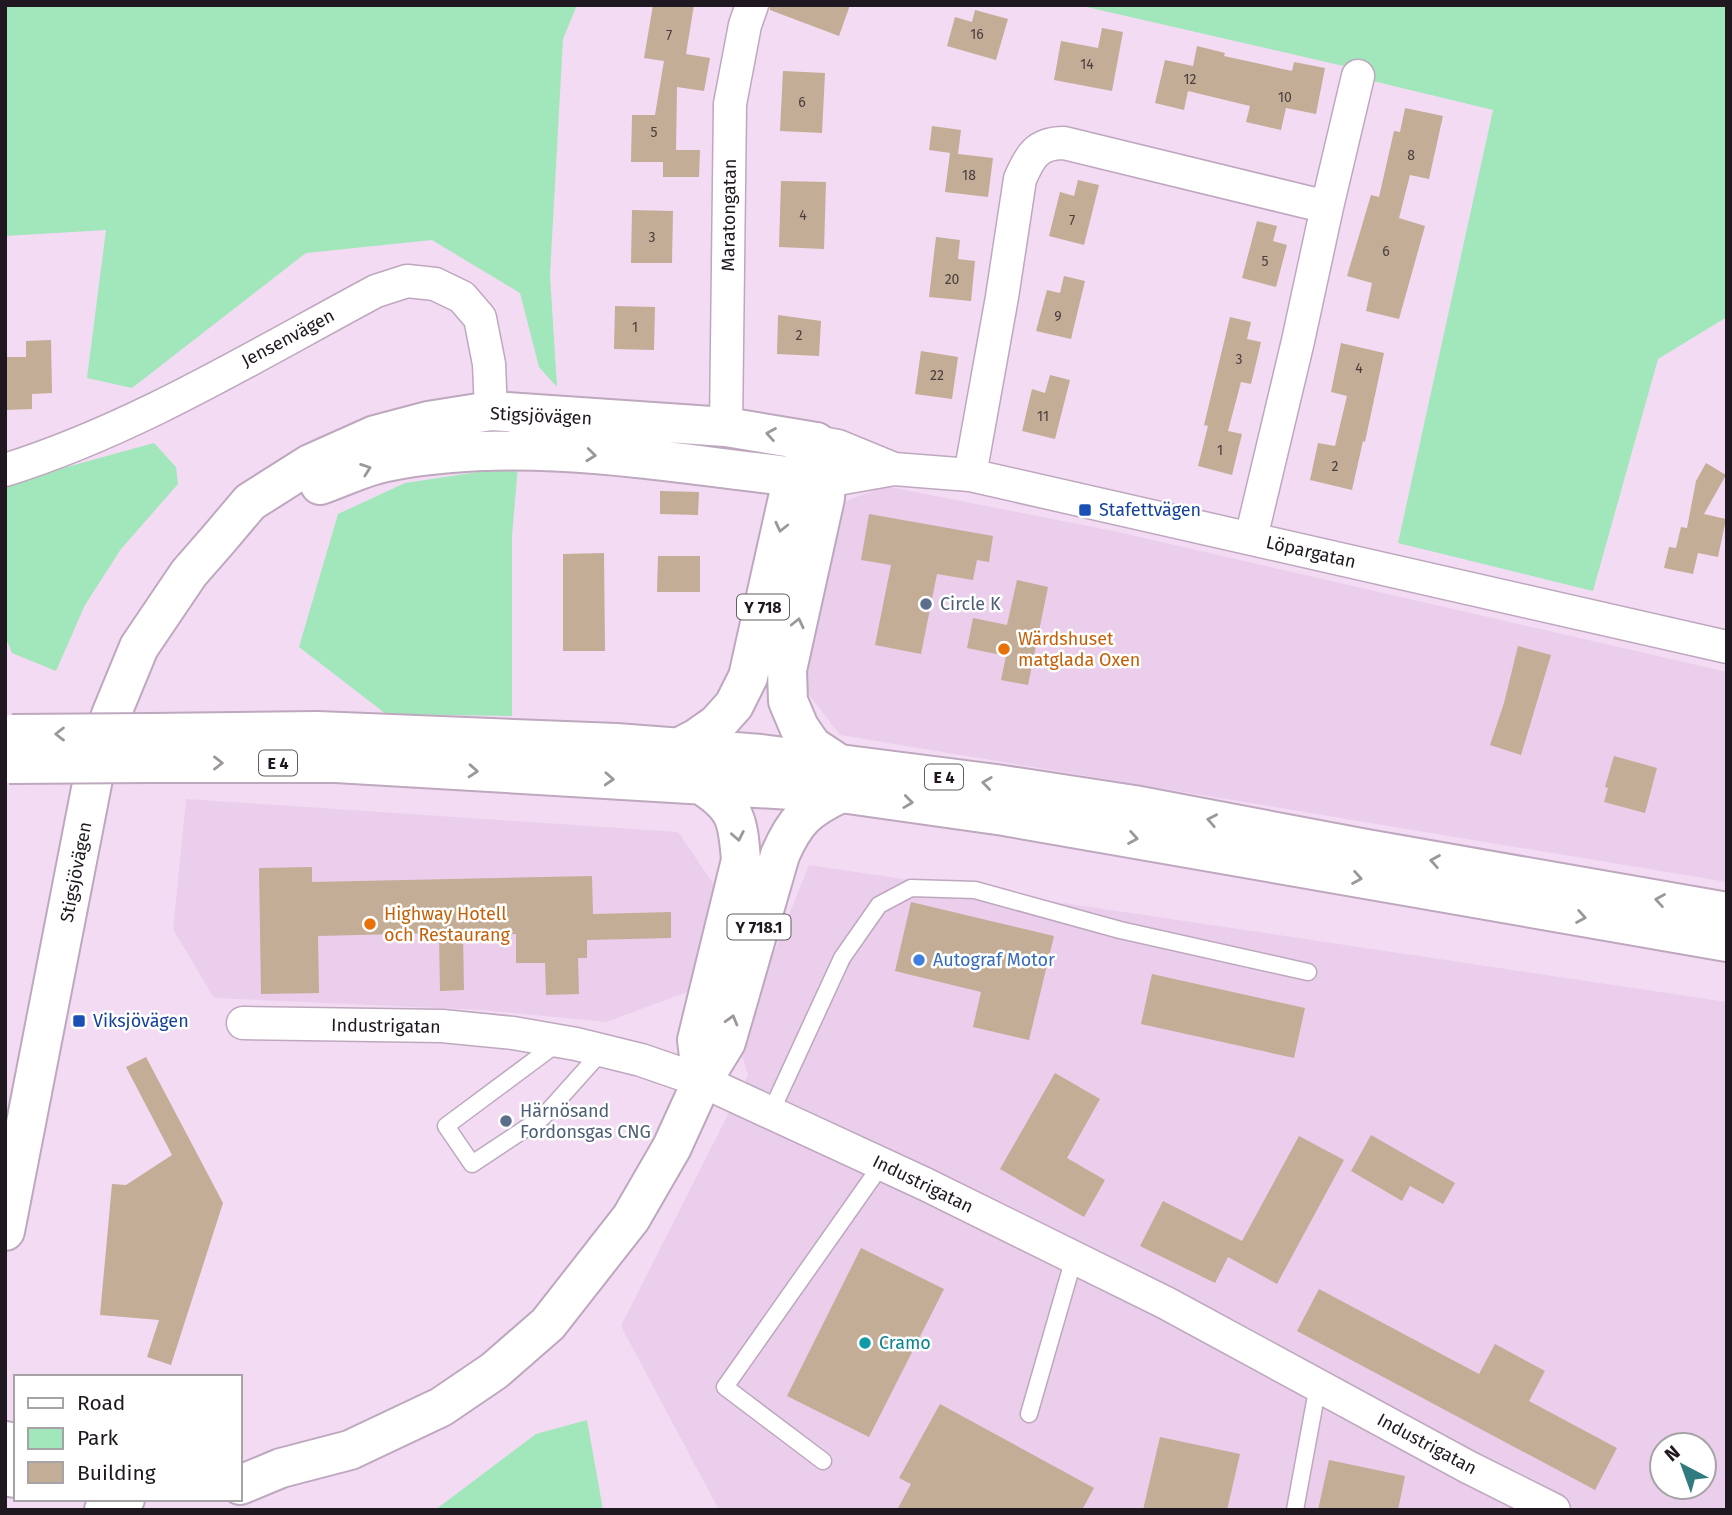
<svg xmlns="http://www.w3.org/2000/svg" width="1732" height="1515" viewBox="0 0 1732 1515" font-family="'Fira Sans',sans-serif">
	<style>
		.built { fill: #eaceeb; fill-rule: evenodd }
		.green { fill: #a1e7bb }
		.building { fill: #c3ad96 }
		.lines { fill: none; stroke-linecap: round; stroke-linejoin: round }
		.lane-casing { stroke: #bea8be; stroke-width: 19 }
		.street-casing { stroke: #bea8be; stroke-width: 35 }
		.secondary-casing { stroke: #bea8be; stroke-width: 42 }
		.highway-casing { stroke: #bea8be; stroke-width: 42 }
		.lane { stroke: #fff; stroke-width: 16 }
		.street { stroke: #fff; stroke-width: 32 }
		.secondary { stroke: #fff; stroke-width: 38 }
		.highway { stroke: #fff; stroke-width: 38 }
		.highway-bridge-casing { stroke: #bea8be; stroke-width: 42; stroke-linecap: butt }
		.highway-bridge { stroke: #fff; stroke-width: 38 }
		.oneway { stroke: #9b979b }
		.transit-dot { fill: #1a4fb4; stroke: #fff; stroke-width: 2.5 }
		.service-dot { fill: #5c6f8a; stroke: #fff; stroke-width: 2.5 }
		.food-dot { fill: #e8710a; stroke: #fff; stroke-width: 2.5 }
		.shop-dot { fill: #3f7fe0; stroke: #fff; stroke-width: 2.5 }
		.culture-dot { fill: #0f9aa8; stroke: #fff; stroke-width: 2.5 }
		.labels { text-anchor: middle; stroke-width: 5; stroke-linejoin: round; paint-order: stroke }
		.number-label { font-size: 14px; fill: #493d3e }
		.shield { fill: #fff; stroke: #635d63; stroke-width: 2 }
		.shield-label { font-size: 16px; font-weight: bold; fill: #201820 }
		.street-label { font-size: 18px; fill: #201820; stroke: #fff }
		.transit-label { font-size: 18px; fill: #164399; stroke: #fff; text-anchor: start }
		.service-label { font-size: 18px; fill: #4e5e75; stroke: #fff; text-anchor: start }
		.food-label { font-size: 18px; fill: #c56008; stroke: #fff; text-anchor: start }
		.shop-label { font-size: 18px; fill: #366cbe; stroke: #fff; text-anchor: start }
		.culture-label { font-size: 18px; fill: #0d838f; stroke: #fff; text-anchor: start }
	</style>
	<rect width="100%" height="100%" fill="#f3dbf3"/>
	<path class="built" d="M 885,486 L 1118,532 L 1727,672 L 1727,882 L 840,735 L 803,687 L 846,501 Z
		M 186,799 L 678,832 L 719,892 L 693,990 L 606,1022 L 483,1010 L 214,998 L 173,929 Z
		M 809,865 L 1727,1002 L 1727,1510 L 719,1510 L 621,1326 L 748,1075 L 738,1042 ZM 1662,1445 L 1704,1445 L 1704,1487 L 1662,1487 Z"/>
	<path class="green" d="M 5,5 L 577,5 L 563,39 L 550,275 L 557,387 L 539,367 L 520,293 L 432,240 L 306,253 L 132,388 L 87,378 L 106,230 L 5,236 Z
		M 1078,5 L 1727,5 L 1727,317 L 1658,359 L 1593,591 L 1398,543 L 1493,110 L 1373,81 L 1348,67 Z
		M 154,443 L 176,467 L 178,484 L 121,549 L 85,605 L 56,671 L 12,653 L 5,636 L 5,484 Z
		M 518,466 L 512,536 L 512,716 L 386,714 L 299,647 L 338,514 L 405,483 Z
		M 587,1420 L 603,1510 L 435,1510 L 536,1434 Z"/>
	<path class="building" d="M 653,5 L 694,5 L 686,54 L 710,58 L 704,91 L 677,87 L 676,150 L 700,150 L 699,177 L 663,177 L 663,162 L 631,162 L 632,115 L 655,115 L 664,61 L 644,58 Z
		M 770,5 L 850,5 L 839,36 L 770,10 Z
		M 975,10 L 1008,19 L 996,60 L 947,46 L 955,17 L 972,22 Z
		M 1102,28 L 1123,32 L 1112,91 L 1054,80 L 1061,41 L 1098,48 Z
		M 1197,46 L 1225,53 L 1224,56 L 1292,71 L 1294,62 L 1325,68 L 1316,114 L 1286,108 L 1281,130 L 1246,122 L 1250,106 L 1188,91 L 1184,110 L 1155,103 L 1165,60 L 1193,66 Z
		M 783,71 L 825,73 L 822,133 L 780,131 Z
		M 1405,108 L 1443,116 L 1429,179 L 1410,175 L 1399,218 L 1425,226 L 1399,319 L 1366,311 L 1372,283 L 1347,276 L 1371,195 L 1379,197 L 1394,131 L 1400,132 Z
		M 932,126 L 961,130 L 958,154 L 929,150 Z
		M 950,153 L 993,158 L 988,197 L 945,192 Z
		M 1078,180 L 1099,185 L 1084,245 L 1049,236 L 1060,192 L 1074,196 Z
		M 781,181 L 826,182 L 824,249 L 779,247 Z
		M 632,210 L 673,211 L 672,263 L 631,263 Z
		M 1257,221 L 1277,226 L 1273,241 L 1287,245 L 1276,287 L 1242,278 Z
		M 936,237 L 960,240 L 958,259 L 975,261 L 971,301 L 929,297 Z
		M 1064,276 L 1085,281 L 1071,339 L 1036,331 L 1047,290 L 1060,293 Z
		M 615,306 L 655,307 L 654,350 L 614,349 Z
		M 778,315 L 821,321 L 819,356 L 777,354 Z
		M 1230,317 L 1251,322 L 1247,339 L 1261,342 L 1251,384 L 1241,382 L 1228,431 L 1242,434 L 1232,475 L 1198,466 L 1208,426 L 1204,425 Z
		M 51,340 L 52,393 L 32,394 L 32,409 L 5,410 L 5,357 L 26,357 L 26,341 Z
		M 1341,343 L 1384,353 L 1365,442 L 1363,441 L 1352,490 L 1310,480 L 1318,443 L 1335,446 L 1347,396 L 1331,392 Z
		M 921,351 L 958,357 L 952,399 L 915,394 Z
		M 1050,375 L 1070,380 L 1055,439 L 1022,431 L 1032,389 L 1045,393 Z
		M 1706,463 L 1726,475 L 1704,514 L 1726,519 L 1718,557 L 1698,553 L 1693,574 L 1664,568 L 1669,547 L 1676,548 L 1681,527 L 1687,528 L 1696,481 Z
		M 660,491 L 699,492 L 698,515 L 660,514 Z
		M 869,514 L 993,536 L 989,562 L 977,560 L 973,580 L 937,574 L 921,654 L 875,645 L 891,565 L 861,560 Z
		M 604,553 L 605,651 L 563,651 L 563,554 Z
		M 658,556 L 700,556 L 700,592 L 657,592 Z
		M 1017,580 L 1048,587 L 1028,685 L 1001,680 L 1006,656 L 967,648 L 973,618 L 1007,625 Z
		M 1518,646 L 1551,655 L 1521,755 L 1490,745 L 1504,703 Z
		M 1614,756 L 1657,768 L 1645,813 L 1604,802 L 1608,788 L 1605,787 Z
		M 312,867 L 312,882 L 592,876 L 593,914 L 671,912 L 671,938 L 587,940 L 587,958 L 578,958 L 579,994 L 546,995 L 545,963 L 516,963 L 516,934 L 463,935 L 464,990 L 440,991 L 439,933 L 318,936 L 319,993 L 261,994 L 259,868 Z
		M 911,902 L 1054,936 L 1029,1040 L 973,1027 L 981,992 L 895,971 Z
		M 1152,974 L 1305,1008 L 1294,1058 L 1141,1024 Z
		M 146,1057 L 223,1203 L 171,1365 L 147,1357 L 159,1320 L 100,1315 L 112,1184 L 126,1185 L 172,1155 L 126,1067 Z
		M 1055,1073 L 1100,1099 L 1067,1158 L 1105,1180 L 1084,1217 L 1000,1169 Z
		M 1371,1135 L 1455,1183 L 1443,1204 L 1410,1186 L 1402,1201 L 1351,1171 Z
		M 1299,1136 L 1344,1160 L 1277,1284 L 1228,1257 L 1215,1283 L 1140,1246 L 1163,1201 L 1242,1241 Z
		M 861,1248 L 944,1289 L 869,1437 L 787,1396 Z
		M 1319,1289 L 1479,1374 L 1495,1344 L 1545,1371 L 1529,1401 L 1617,1448 L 1595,1490 L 1297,1331 Z
		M 940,1404 L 1094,1488 L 1082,1510 L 897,1510 L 911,1484 L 899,1478 Z
		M 1160,1437 L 1240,1454 L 1227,1510 L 1143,1510 Z
		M 1329,1460 L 1405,1476 L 1398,1510 L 1318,1510 Z"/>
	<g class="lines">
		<g class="lane-casing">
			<path id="lane" d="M 559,1042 L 446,1126 L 472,1164 L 543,1117 L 603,1050
				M 771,1112 L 842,958 L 879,905 L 911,888 L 975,890 L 1120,930 L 1308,972
				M 1029,1414 L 1074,1258
				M 823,1461 L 725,1387 L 882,1164
				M 1295,1510 L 1318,1385"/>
		</g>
		<g class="street-casing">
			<path id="street" d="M 1327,207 L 1358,76
				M 726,427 L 730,104 L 745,25 L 752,5
				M 816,442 L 838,446 L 894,469
				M 5,470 C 136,429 256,355 376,291 L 407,281 L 435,284 L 462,297 L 480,318 L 489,364 L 491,411
				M 970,475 L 1002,297 L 1020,179 C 1030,156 1037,143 1064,143 L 1327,207 L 1298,341 L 1251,538
				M 804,478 L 826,481 L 894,469 L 970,475 L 1727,647
				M 243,1023 L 442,1026 L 513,1033 L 576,1044 L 641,1060 L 702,1081 L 925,1184 L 1166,1303 L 1468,1467 L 1554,1510"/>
		</g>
		<g class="secondary-casing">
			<path id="secondary" d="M 320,485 C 341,478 364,466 386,462 C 521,435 661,462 796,477
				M 5,1231 L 97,758 L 111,715 L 139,647 L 189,573 L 217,541 L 250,502 L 310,464 L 375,435 L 428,421 L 491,411 L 726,427 L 816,442
				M 5,1441 L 16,1443
				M 5,1476 L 16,1478
				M 240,1485 L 281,1468 L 350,1450 L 441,1407 L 494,1371 L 548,1324 L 631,1218 L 672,1147 L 702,1081
				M 104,1510 L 125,1499"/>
		</g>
		<g class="highway-casing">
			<path id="highway" d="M 816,442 L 826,481 L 825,498 L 787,670 L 788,701 L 799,727 L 812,746 L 839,764
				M 152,733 L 317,731 L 616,743 L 761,754 L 996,784 L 1134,805 L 1366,849 L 1727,912
				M 678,748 L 697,738 L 717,724 L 734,705 L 748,677 L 788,498 L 796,477 L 816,442
				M 150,763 L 336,763 L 841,793 L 1004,816 L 1727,942
				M 700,784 C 736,806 738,820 741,860 L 697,1040 L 702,1081
				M 702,1081 L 726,1042 L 780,855 C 795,820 807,809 841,793"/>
		</g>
		<use href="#lane" class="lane"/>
		<use href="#street" class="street"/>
		<use href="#secondary" class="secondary"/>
		<use href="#highway" class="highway"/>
		<g class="highway-bridge-casing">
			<path id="highway-bridge" d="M 12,734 L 152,733
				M 9,764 L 150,763"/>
		</g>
		<use href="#highway-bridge" class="highway-bridge"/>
	</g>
	<defs><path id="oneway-chevron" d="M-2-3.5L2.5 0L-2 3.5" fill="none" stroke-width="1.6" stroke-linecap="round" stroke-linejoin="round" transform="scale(1.75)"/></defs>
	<g class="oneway">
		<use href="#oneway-chevron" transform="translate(771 434) rotate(-170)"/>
		<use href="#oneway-chevron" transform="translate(591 455) rotate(6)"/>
		<use href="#oneway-chevron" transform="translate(366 469) rotate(-20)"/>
		<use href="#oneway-chevron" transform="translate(781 527) rotate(103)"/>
		<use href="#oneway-chevron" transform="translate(798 623) rotate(-77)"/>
		<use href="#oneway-chevron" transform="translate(60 734) rotate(180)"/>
		<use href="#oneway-chevron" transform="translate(218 763)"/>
		<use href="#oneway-chevron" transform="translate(473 771) rotate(4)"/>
		<use href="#oneway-chevron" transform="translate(609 779) rotate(3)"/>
		<use href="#oneway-chevron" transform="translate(987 783) rotate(-172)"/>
		<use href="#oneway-chevron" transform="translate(908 802) rotate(7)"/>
		<use href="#oneway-chevron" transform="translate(1212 820) rotate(-169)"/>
		<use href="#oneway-chevron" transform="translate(738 836) rotate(79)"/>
		<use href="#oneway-chevron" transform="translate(1133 838) rotate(10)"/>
		<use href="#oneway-chevron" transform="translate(1435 861) rotate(-170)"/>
		<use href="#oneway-chevron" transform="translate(1357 878) rotate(10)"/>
		<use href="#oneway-chevron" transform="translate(1660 900) rotate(-170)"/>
		<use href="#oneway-chevron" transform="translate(1581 917) rotate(10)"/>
		<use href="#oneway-chevron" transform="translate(732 1020) rotate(-74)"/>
	</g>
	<g class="transit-dot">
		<rect x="1078" y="503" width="14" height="14" rx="3.5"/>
		<rect x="72" y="1014" width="14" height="14" rx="3.5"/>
	</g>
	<g class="service-dot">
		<circle cx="926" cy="604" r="7"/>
		<circle cx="506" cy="1121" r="7"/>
	</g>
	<g class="food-dot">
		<circle cx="1004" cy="649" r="7"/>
		<circle cx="370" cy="924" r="7"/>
	</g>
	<circle class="shop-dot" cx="919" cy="960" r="7"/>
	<circle class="culture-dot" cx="865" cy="1343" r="7"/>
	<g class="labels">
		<g class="number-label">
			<text x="977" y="39">16</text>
			<text x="669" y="40">7</text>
			<text x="1087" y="69">14</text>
			<text x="1190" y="84">12</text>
			<text x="1285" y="102">10</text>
			<text x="802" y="107">6</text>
			<text x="654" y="137">5</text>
			<text x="1411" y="160">8</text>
			<text x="969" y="180">18</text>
			<text x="803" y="220">4</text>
			<text x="1072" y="225">7</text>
			<text x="652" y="242">3</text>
			<text x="1386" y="256">6</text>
			<text x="1265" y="266">5</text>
			<text x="952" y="284">20</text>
			<text x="1058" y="321">9</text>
			<text x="635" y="332">1</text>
			<text x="799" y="340">2</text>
			<text x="1239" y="364">3</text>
			<text x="1359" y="373">4</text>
			<text x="937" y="380">22</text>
			<text x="1043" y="421">11</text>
			<text x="1220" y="455">1</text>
			<text x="1335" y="471">2</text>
		</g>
		<g class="shield">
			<rect x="737" y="594.5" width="52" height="25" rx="5"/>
			<rect x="259" y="750.5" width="38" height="25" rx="5"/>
			<rect x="925" y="764.5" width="38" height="25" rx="5"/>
			<rect x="727.5" y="914.5" width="63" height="25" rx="5"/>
		</g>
		<g class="shield-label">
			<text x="763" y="613">Y 718</text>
			<text x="278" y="769">E 4</text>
			<text x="944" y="783">E 4</text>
			<text x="759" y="933">Y 718.1</text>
		</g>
		<g class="street-label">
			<text transform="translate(729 215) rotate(-89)" y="6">Maratongatan</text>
			<text transform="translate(288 338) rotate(-28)" y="6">Jensenvägen</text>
			<text transform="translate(541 416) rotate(3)" y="6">Stigsjövägen</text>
			<text transform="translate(1311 552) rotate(13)" y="6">Löpargatan</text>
			<text transform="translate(76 872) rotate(-79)" y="6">Stigsjövägen</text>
			<text transform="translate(386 1026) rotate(1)" y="6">Industrigatan</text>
			<text transform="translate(923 1184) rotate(26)" y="6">Industrigatan</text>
			<text transform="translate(1427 1444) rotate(28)" y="6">Industrigatan</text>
		</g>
		<g class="transit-label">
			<text x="1099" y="516">Stafettvägen</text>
			<text x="93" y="1027">Viksjövägen</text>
		</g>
		<g class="service-label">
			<text x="940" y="610">Circle K</text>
			<text x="520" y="1117">Härnösand<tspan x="520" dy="21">Fordonsgas CNG</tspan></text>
		</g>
		<g class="food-label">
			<text x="1018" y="645">Wärdshuset<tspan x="1018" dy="21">matglada Oxen</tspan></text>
			<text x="384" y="920">Highway Hotell<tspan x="384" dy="21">och Restaurang</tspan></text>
		</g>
		<g class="shop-label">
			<text x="933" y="966">Autograf Motor</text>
		</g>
		<g class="culture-label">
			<text x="879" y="1349">Cramo</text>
		</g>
	</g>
	<rect width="1732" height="1515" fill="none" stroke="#201820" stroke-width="14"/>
	<rect x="14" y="1375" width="228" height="126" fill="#ffffff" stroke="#a6a3a6" stroke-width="2"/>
	<rect x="28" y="1398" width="35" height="10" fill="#ffffff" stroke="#a6a3a6" stroke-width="2"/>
	<text x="77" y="1410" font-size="21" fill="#201820">Road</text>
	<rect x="28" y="1428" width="35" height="21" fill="#a1e7bb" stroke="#a6a3a6" stroke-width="2"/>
	<text x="77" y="1445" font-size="21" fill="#201820">Park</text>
	<rect x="28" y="1462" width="35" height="21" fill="#c3ad96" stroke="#a6a3a6" stroke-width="2"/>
	<text x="77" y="1480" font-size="21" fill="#201820">Building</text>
	<g transform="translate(1683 1466) rotate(319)"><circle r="33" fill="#ffffff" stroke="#a6a3a6" stroke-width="2"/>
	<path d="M0-5L12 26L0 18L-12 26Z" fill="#317a80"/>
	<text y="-10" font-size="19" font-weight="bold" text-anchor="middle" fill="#201820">N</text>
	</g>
</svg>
